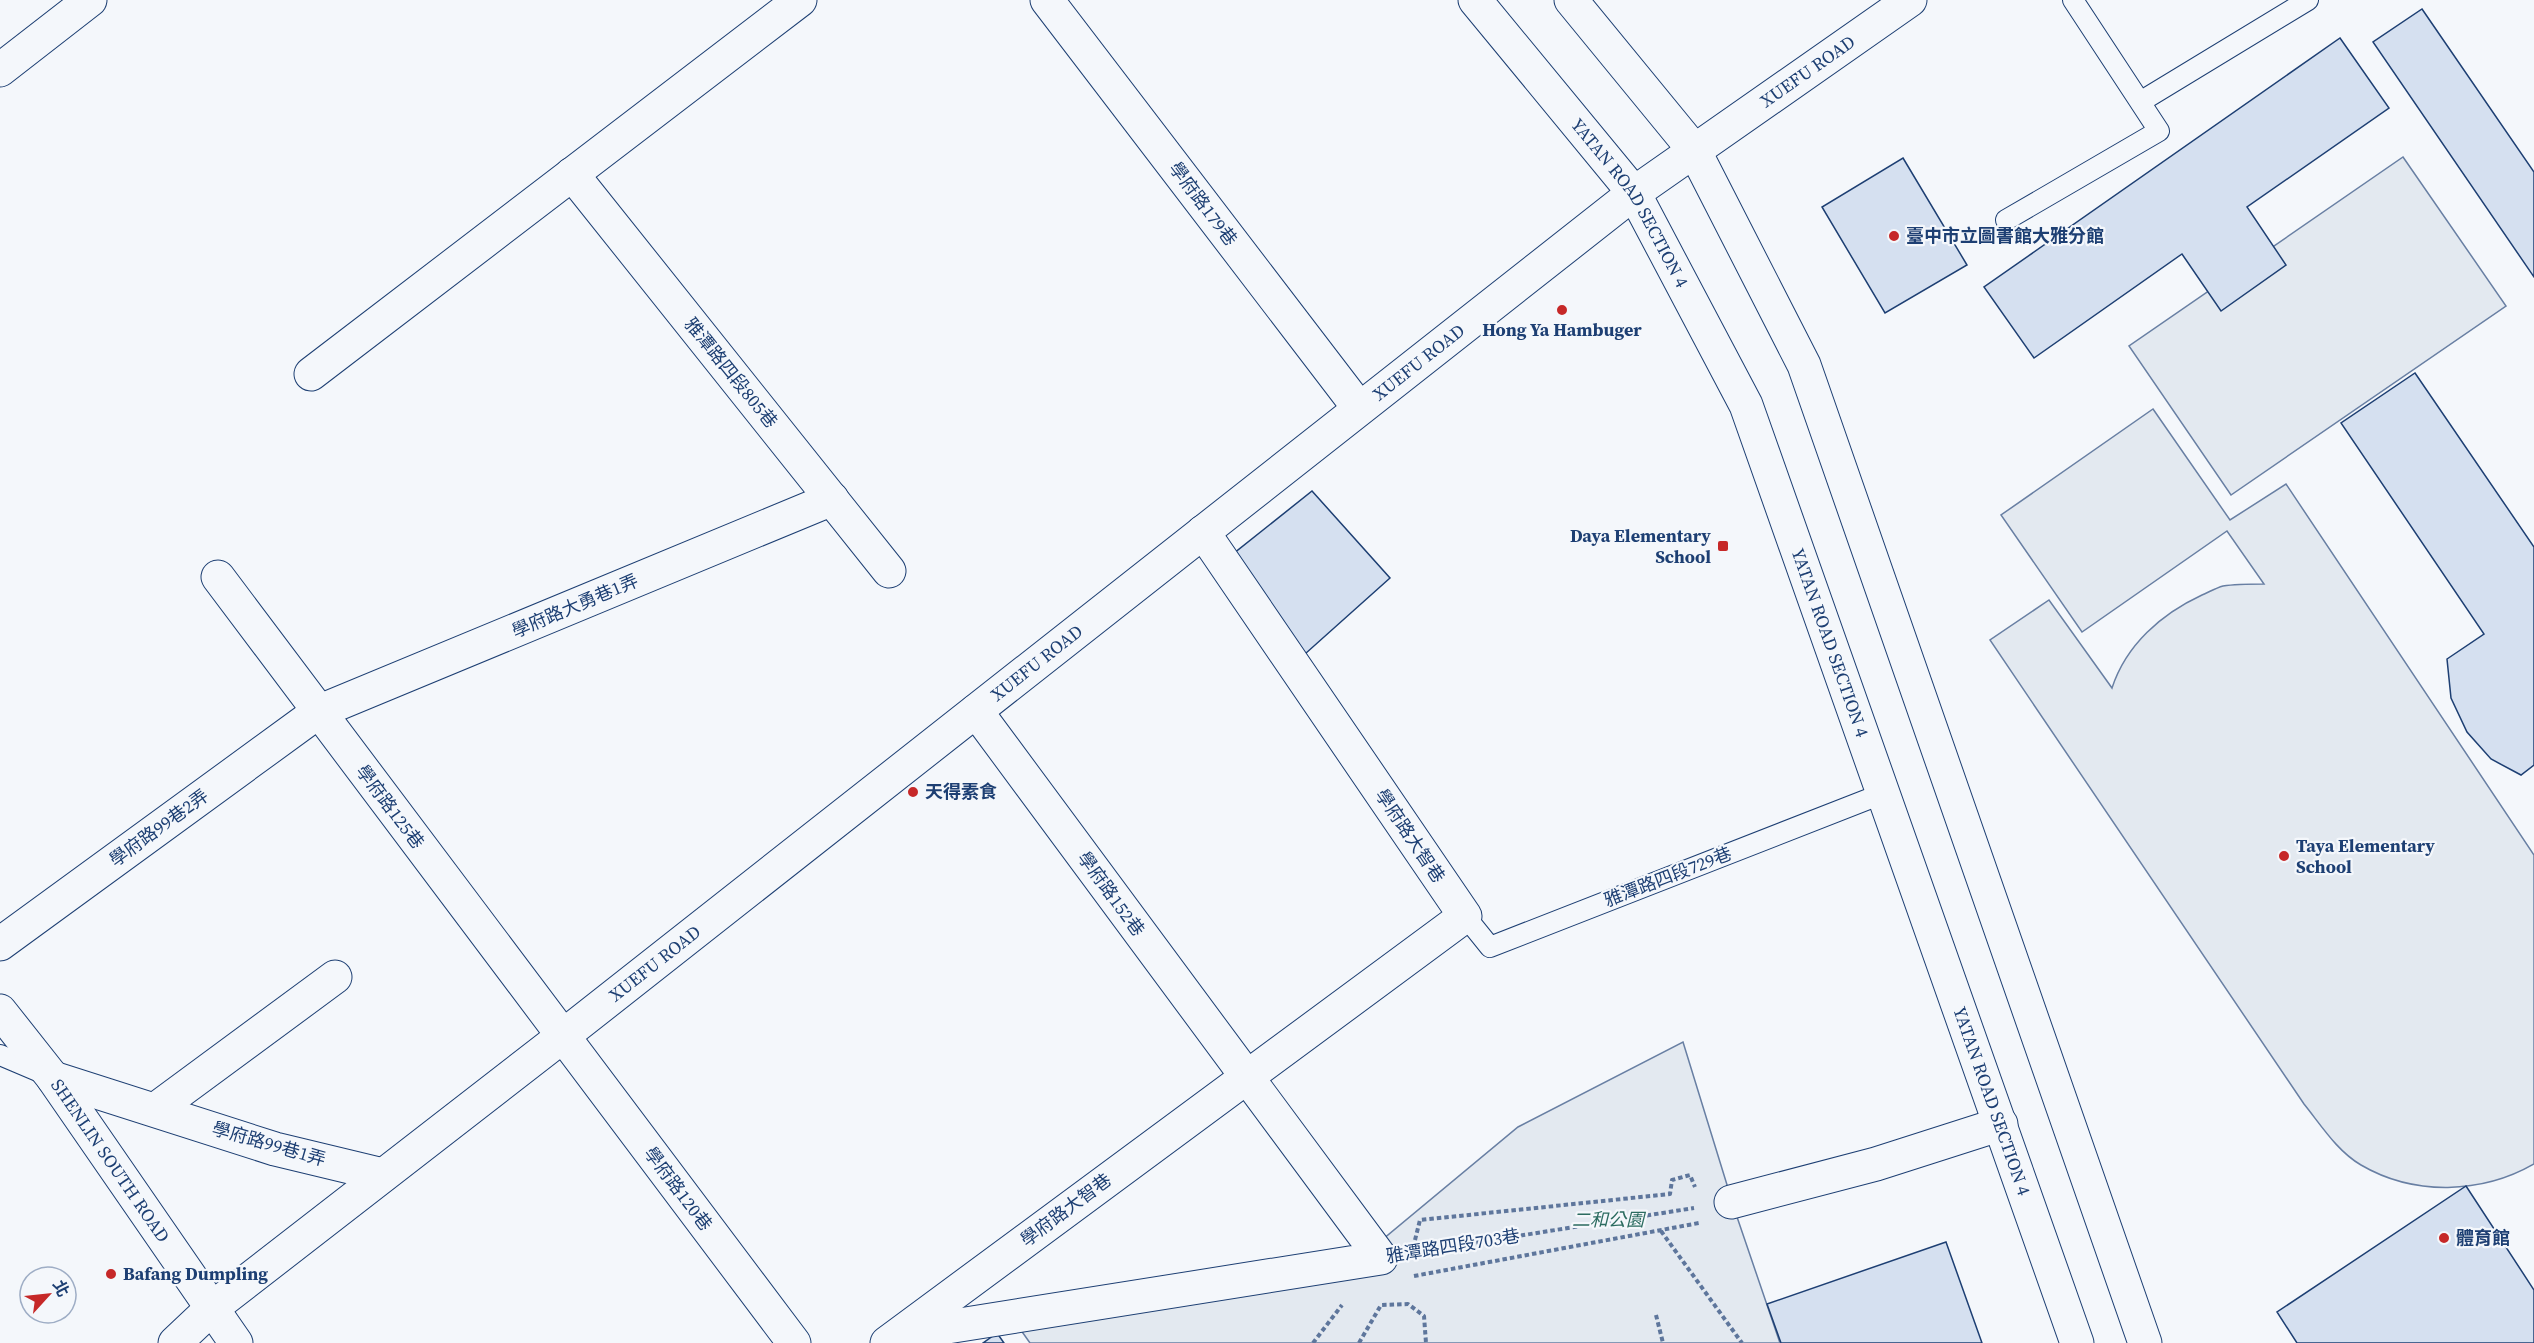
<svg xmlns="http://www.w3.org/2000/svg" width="2534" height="1343" viewBox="0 0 2534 1343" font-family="'Source Serif 4','Noto Sans TC',serif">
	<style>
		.green { fill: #e3e9f0; stroke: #687fa3; stroke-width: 1.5 }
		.building { fill: #d5e0f0; stroke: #1d3f73; stroke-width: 1.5 }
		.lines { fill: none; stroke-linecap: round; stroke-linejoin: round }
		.service-casing { stroke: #1d3f73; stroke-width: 22 }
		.minor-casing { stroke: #1d3f73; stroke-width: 35 }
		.tertiary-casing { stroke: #1d3f73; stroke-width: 35 }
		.path { stroke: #5e769c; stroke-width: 4; stroke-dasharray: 4.5 3; stroke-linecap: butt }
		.service { stroke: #f4f7fb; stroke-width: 20 }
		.minor { stroke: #f4f7fb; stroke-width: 33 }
		.tertiary { stroke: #f4f7fb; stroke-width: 33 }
		.poi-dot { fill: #c62828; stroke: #f4f7fb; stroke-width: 2 }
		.labels { text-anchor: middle; stroke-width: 4.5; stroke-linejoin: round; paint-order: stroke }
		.street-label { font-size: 18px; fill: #1d3f73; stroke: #f4f7fb }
		.poi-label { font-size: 18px; font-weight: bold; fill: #1d3f73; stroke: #f4f7fb; text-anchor: start }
		.park-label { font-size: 18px; font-style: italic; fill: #2c6c60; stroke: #f4f7fb }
	</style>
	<rect width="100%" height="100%" fill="#f4f7fb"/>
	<path class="green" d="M 2403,157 L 2506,306 L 2231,495 L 2129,346 Z
		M 2153,409 L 2230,520 L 2286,484 L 2534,855 L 2534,1164 C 2482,1194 2414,1196 2361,1165 C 2337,1151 2321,1125 2304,1104 L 1990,640 L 2049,600 L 2112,688 C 2126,645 2161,614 2202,595 C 2209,592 2216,588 2223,586 C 2236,584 2251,584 2264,584 L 2227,531 L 2082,632 L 2001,515 Z
		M 1683,1042 L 1736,1214 L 1780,1343 L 1030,1343 L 1018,1326 L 1341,1274 L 1518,1127 Z"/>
	<path class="building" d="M 2422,9 L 2534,172 L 2534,277 L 2373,42 Z
		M 2340,38 L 2389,108 L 2247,207 L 2286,265 L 2221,311 L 2182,254 L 2034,358 L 1984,287 Z
		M 1903,158 L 1967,265 L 1885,313 L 1822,207 Z
		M 2415,373 L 2534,547 L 2534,765 L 2521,775 L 2491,759 L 2467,732 L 2451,698 L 2447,659 L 2484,634 L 2341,423 Z
		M 1312,491 L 1390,578 L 1305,654 L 1233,554 Z
		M 2466,1186 L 2534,1290 L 2534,1343 L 2297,1343 L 2277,1312 Z
		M 1946,1242 L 1982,1343 L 1781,1343 L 1767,1304 Z
		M 997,1333 L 1004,1343 L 983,1343 Z"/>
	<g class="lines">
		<g class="service-casing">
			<path id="service" d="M 2073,0 L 2140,102 L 2308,0
				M 2006,220 L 2159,131 L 2140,102
				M 1465,916 L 1490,947 L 1884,793
				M 0,1055 L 45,1074"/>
		</g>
		<g class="minor-casing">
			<g id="minor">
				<path d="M 1047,0 L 1359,408"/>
				<path d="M 0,70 L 90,0"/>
				<path d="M 572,174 L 889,571"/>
				<path d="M 311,374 L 800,0"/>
				<path d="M 218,577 L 794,1343"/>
				<path d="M 0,944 L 318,712 L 832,499"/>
				<path id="s1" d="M 0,1011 L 53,1078 L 236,1343"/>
				<path d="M 53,1078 L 275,1149 L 383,1175"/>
				<path d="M 156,1109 L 335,977"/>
				<path d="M 1731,1202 L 1876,1164 L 2001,1124"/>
				<path d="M 903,1334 L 1381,1258 L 976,711"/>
				<path id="s2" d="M 175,1343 L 211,1309 L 563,1036 L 1634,193 L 1910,0"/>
				<path d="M 887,1343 L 1465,916 L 1203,532"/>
			</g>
		</g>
		<g class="tertiary-casing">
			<g id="tertiary">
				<path id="s3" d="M 1475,0 L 1634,193 L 1746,405 L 2077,1343"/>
				<path d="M 1571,0 L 1694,150 L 1804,365 L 2145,1343"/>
			</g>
		</g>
		<path class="path" d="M 1661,1231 L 1742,1343
			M 1415,1240 L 1420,1220 L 1670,1194 L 1672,1180 L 1690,1175 L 1695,1187
			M 1417,1252 L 1694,1208
			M 1414,1276 L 1699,1223
			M 1656,1315 L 1663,1343
			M 1313,1343 L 1342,1305
			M 1359,1343 L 1381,1305 L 1408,1304 L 1424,1316 L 1426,1343"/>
		<use href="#service" class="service"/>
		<use href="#minor" class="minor"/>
		<use href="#tertiary" class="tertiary"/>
	</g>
	<g class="poi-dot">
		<circle cx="1894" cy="236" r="6"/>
		<circle cx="1562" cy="310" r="6"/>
		<rect x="1717" y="540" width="12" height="12" rx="3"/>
		<circle cx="913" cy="792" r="6"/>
		<circle cx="2284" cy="856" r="6"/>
		<circle cx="2444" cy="1238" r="6"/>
		<circle cx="111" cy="1274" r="6"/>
	</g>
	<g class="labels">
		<g class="street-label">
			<text dy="6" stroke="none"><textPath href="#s2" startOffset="2070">XUEFU ROAD</textPath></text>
			<text transform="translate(1203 204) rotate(53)" y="6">學府路179巷</text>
			<text dy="6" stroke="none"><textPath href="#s3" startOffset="256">YATAN ROAD SECTION 4</textPath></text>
			<text dy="6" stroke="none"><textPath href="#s2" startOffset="1584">XUEFU ROAD</textPath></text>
			<text transform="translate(731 373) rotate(51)" y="6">雅潭路四段805巷</text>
			<text transform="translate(575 606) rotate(-23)" y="6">學府路大勇巷1弄</text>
			<text dy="6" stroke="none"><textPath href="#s3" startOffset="742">YATAN ROAD SECTION 4</textPath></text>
			<text dy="6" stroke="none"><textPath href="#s2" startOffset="1098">XUEFU ROAD</textPath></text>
			<text transform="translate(390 807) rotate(53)" y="6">學府路125巷</text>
			<text transform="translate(159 828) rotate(-36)" y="6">學府路99巷2弄</text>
			<text transform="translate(1410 836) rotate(56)" y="6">學府路大智巷</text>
			<text transform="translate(1668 877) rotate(-21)" y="6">雅潭路四段729巷</text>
			<text transform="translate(1111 894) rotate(54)" y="6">學府路152巷</text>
			<text dy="6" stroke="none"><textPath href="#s2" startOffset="612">XUEFU ROAD</textPath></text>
			<text dy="6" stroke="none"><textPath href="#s3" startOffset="1228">YATAN ROAD SECTION 4</textPath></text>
			<text transform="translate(269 1144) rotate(16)" y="6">學府路99巷1弄</text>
			<text dy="6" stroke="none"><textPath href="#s1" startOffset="186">SHENLIN SOUTH ROAD</textPath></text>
			<text transform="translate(678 1189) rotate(53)" y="6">學府路120巷</text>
			<text transform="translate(1066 1210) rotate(-37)" y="6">學府路大智巷</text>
			<text transform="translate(1453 1246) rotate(-9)" y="6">雅潭路四段703巷</text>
		</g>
		<g class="poi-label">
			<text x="1906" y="242">臺中市立圖書館大雅分館</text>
			<text x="1562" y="336" text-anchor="middle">Hong Ya Hambuger</text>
			<text x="1711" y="542" text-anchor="end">Daya Elementary<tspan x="1711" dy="21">School</tspan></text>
			<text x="925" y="798">天得素食</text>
			<text x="2296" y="852">Taya Elementary<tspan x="2296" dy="21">School</tspan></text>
			<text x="2456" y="1244">體育館</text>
			<text x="123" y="1280">Bafang Dumpling</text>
		</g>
		<g class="park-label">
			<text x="1608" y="1226">二和公園</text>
		</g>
	</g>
	<g transform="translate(48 1295) rotate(63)"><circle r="28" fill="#f4f7fb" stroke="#9eadc5" stroke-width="1.5"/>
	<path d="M0-4.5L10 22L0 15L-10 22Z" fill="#c62828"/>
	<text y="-9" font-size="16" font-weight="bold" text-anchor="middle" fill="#1d3f73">北</text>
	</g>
</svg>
